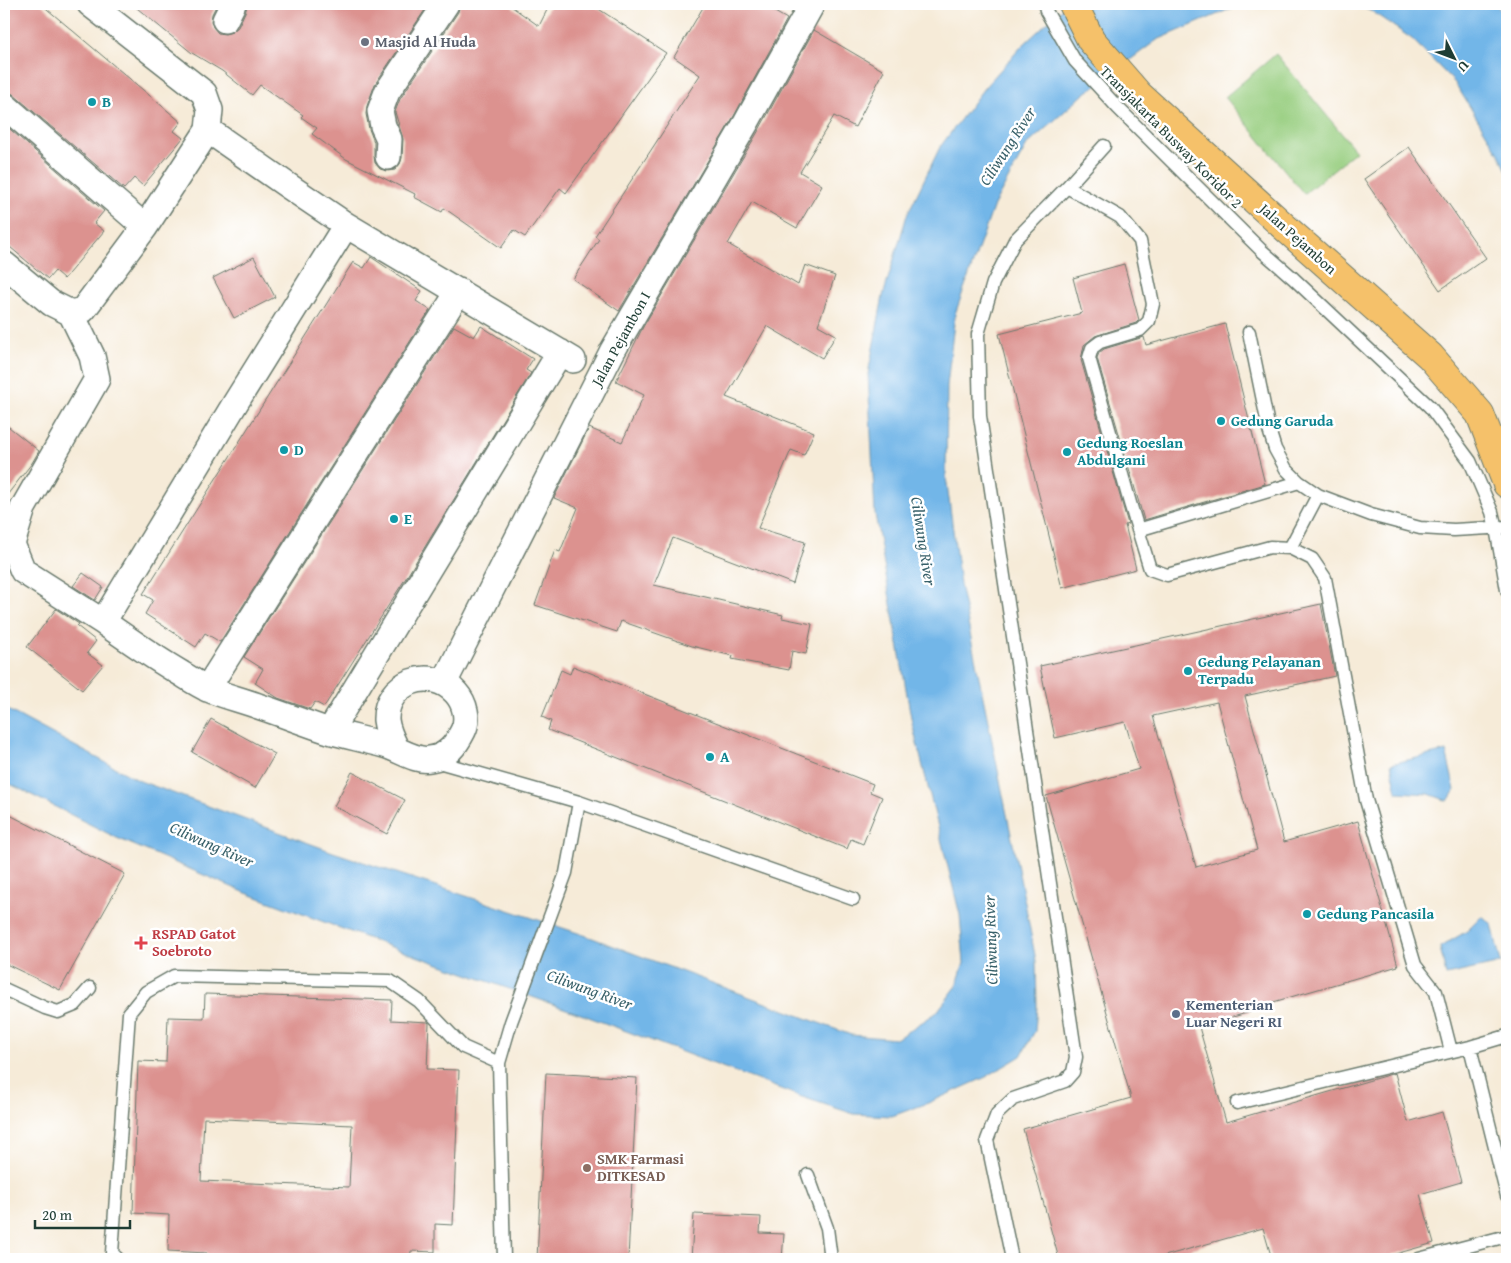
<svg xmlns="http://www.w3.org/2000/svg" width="1511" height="1263" viewBox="0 0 1511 1263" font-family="'Gentium Book Plus',serif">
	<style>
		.green { fill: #97ce7f; stroke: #5b865a }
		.water { fill: #72b6e8; stroke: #487a8e }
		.building { fill: #dc928f; fill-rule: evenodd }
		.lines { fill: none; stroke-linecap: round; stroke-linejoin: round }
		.service-casing { stroke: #6a7a6d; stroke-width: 15 }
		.minor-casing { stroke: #6a7a6d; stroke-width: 28 }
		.primary-casing { stroke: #6a7a6d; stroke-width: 30 }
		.service { stroke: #fff; stroke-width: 12 }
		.minor { stroke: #fff; stroke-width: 25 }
		.primary { stroke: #f5c16b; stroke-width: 28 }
		.worship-dot { fill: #6b7280; stroke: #fff; stroke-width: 2 }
		.culture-dot { fill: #0f9aa8; stroke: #fff; stroke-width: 2 }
		.health-dot { fill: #e0444e; stroke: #fff; stroke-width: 2 }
		.service-dot { fill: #5c6f8a; stroke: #fff; stroke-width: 2 }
		.education-dot { fill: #8d6e63; stroke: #fff; stroke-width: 2 }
		.labels { text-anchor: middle; stroke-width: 5; stroke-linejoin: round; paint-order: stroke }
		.worship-label { font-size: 15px; font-weight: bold; fill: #5b616d; stroke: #fff; text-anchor: start }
		.culture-label { font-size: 15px; font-weight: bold; fill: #0d838f; stroke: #fff; text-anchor: start }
		.street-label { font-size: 15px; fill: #1f3d34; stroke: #fff }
		.health-label { font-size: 15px; font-weight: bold; fill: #be3a42; stroke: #fff; text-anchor: start }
		.service-label { font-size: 15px; font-weight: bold; fill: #4e5e75; stroke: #fff; text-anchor: start }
		.education-label { font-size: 15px; font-weight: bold; fill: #785e54; stroke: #fff; text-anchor: start }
		.water-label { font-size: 16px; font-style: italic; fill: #38616a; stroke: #fff }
	</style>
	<rect width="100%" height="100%" fill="#fff"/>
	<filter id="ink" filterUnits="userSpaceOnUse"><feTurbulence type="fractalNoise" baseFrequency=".02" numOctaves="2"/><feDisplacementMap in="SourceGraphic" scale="10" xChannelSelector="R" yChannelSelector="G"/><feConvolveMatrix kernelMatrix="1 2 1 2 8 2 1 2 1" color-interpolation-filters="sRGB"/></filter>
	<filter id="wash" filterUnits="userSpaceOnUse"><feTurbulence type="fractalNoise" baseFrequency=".0096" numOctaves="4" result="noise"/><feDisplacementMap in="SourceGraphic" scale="20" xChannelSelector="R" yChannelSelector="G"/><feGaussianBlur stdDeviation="1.12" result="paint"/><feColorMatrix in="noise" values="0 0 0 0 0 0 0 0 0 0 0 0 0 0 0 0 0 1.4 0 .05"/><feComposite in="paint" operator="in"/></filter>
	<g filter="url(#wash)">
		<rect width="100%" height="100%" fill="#f6ebd8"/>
		<path class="green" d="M 1276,54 L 1356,151 L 1304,194 L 1225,97 Z"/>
		<path class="water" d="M 1067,4 L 1242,4 L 1157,40 L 1084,94 L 1027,145 L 994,205 L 955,314 L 947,386 L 946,476 L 960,584 L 1026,908 L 1036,961 L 1037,1006 L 1035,1031 L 1021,1056 L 986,1077 L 928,1103 L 892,1116 L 854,1114 L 802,1097 L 586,1016 L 402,951 L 246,893 L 117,838 L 4,781 L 4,707 L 6,709 L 140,781 L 333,852 L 587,936 L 851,1035 L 896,1039 L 936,1013 L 956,987 L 964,963 L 960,915 L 912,723 L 875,514 L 868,374 L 883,296 L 907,215 L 940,147 L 984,88 L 1022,46 Z
			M 1353,4 L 1496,4 L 1507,21 L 1507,171 L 1499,154 L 1455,83 L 1412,39 L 1370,10 Z
			M 1446,751 L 1455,790 L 1448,801 L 1429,794 L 1397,792 L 1391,764 Z
			M 1482,916 L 1492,924 L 1501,963 L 1446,975 L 1440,947 L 1467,931 Z"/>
		<g id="blocks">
			<path class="building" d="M 4,4 L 41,4 L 181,122 L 174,131 L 183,138 L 143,186 L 134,178 L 124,189 L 13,94 L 4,91 Z
				M 132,4 L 217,4 L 212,14 L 211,21 L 213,27 L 218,33 L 225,34 L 232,32 L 238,27 L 246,10 L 247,4 L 429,4 L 375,84 L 367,106 L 366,114 L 369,129 L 374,142 L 374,156 L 375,163 L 380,169 L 387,171 L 395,170 L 400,164 L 402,158 L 403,139 L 395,112 L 400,99 L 458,12 L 460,4 L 508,4 L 539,26 L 550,4 L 591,4 L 666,53 L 566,193 L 560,188 L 525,237 L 514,230 L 501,248 L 444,208 L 442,212 L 414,197 L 415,194 L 346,159 L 312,134 L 317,128 L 301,117 L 303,115 L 260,85 L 252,95 L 222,71 L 192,53 Z
				M 705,4 L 761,4 L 787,19 L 734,116 L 619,311 L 573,279 L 599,239 L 595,236 L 700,75 L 674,57 Z
				M 814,30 L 884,71 L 855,127 L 834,116 L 800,172 L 822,185 L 797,228 L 752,202 L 728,244 L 798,285 L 805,265 L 835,276 L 818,325 L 836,335 L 822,358 L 767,326 L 726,397 L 814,432 L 804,455 L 791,450 L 758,528 L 805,542 L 793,584 L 673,538 L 654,585 L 783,615 L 782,618 L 812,624 L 806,654 L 792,651 L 789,670 L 732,659 L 733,656 L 692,646 L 621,621 L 617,632 L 535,605 L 555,550 L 560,552 L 578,508 L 554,498 L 589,428 L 622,442 L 644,395 L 616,381 L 643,327 L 759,130 Z
				M 4,124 L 104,211 L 94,223 L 104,231 L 64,279 L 55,271 L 48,279 L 4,242 Z
				M 1409,147 L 1486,258 L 1440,290 L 1364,179 Z
				M 254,257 L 275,297 L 234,318 L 213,278 Z
				M 371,257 L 422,291 L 416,301 L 430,310 L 220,642 L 205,633 L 196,647 L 145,614 L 153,600 L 143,594 L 353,262 L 364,268 Z
				M 1124,264 L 1139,320 L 1136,323 L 1095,336 L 1084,345 L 1081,360 L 1128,524 L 1125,525 L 1136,569 L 1062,588 L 999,334 L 1082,313 L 1073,278 Z
				M 1225,324 L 1265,484 L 1144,520 L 1097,358 L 1099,353 L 1104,349 L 1144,337 L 1146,345 Z
				M 454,326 L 474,337 L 481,326 L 533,359 L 526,370 L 531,373 L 409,573 L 324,707 L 315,702 L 310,709 L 278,698 L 255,683 L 263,669 L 244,657 Z
				M 4,423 L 39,451 L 32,463 L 4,499 Z
				M 83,573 L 103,587 L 95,600 L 73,586 Z
				M 1321,604 L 1335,676 L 1245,696 L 1284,842 L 1358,821 L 1398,966 L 1249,1009 L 1250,1012 L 1199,1027 L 1226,1122 L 1395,1073 L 1408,1122 L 1442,1112 L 1461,1182 L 1420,1194 L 1434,1243 L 1378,1259 L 1272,1259 L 1263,1228 L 1154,1259 L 1059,1259 L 1023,1129 L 1131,1098 L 1046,796 L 1139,769 L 1125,722 L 1055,738 L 1040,666 ZM 1217,702 L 1257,850 L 1196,867 L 1153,716 Z
				M 56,609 L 79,624 L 77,626 L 96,641 L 87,653 L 103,665 L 82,690 L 27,647 Z
				M 573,666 L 873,784 L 870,792 L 882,797 L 863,844 L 851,839 L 847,849 L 548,730 L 551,721 L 542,717 L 561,670 L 570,674 Z
				M 211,719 L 275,754 L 255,788 L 192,752 Z
				M 352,772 L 405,800 L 387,834 L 334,806 Z
				M 4,812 L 125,874 L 60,990 L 4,963 Z
				M 205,994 L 392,1000 L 391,1020 L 428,1022 L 429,1023 L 427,1069 L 459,1070 L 453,1225 L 435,1224 L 435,1252 L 411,1251 L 410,1259 L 206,1259 L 207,1253 L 168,1251 L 169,1215 L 133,1213 L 138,1061 L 166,1062 L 168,1017 L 204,1018 ZM 204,1118 L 352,1125 L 349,1187 L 201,1181 Z
				M 546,1073 L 637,1078 L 628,1259 L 537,1259 Z
				M 694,1214 L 761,1217 L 760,1233 L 784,1234 L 782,1259 L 691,1259 Z"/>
		</g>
	</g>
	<g filter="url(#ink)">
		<use href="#blocks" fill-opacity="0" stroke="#6a7a6d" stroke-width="1"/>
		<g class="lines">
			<g class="service-casing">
				<path id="service" d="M 1045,4 L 1046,11 L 1075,61 L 1118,108 L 1261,250 L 1293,278 L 1430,407 L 1470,461 L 1492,512 L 1496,528 L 1507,590
					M 1067,187 L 1120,217 L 1140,241 L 1153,304 L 1149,321 L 1140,330 L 1100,342 L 1092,348 L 1089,358 L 1130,503 L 1150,569 L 1167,575 L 1270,547 L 1290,548 L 1312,559 L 1325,578 L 1366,800 L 1415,965 L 1436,992 L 1451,1051
					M 1249,332 L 1269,430 L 1275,449 L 1286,469 L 1299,482 L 1318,495 L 1371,515 L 1420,528 L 1454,530 L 1507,527
					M 1138,530 L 1299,482
					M 1290,548 L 1318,495
					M 435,761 L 579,802 L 853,899
					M 4,989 L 45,1008 L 58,1012 L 75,1005 L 90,988
					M 1470,1047 L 1507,1196
					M 1237,1103 L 1470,1047 L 1507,1036
					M 808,1175 L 827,1228 L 831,1259
					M 118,1259 L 112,1253 L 129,1013 L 146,992 L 174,976 L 390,981 L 419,1001 L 463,1047 L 499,1063
					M 504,1259 L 499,1063 L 511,1022 L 566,873 L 579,802
					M 1012,1259 L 987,1140 L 997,1114 L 1013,1099 L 1065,1081 L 1073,1072 L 1076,1057 L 980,416 L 978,334 L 993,283 L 1015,240 L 1067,187 L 1104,146
					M 1419,1259 L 1507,1236"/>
			</g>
			<g class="minor-casing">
				<path id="minor" d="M 90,4 L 204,93 L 210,110 L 208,130 L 287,185 L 346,225
					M 225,20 L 233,4
					M 4,105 L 145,227
					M 388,157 L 389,139 L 383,126 L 380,111 L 387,92 L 446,4
					M 4,264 L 51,303 L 71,313 L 83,310 L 145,227 L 208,130
					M 71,313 L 92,356 L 97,379 L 23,508 L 12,544 L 23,571 L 103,622
					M 444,683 L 613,350 L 746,123 L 812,4
					M 207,689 L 459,291
					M 330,731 L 560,352
					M 396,748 C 392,740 387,730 386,720 C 385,682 431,665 456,693 C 465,703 469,719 463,731 C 456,745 447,757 430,759 C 416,762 399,749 384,745 C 366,740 347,736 329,731 C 305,723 282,714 258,706 C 242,700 224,696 208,689 C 199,685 190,679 182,674 C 154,658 129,640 103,622 L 236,402 L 346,225 L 573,360"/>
			</g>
			<g class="primary-casing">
				<path id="primary" d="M 1073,4 L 1091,40 L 1138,94 L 1290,232 L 1430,356 L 1480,414 L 1507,484"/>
			</g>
			<use href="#service" class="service"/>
			<use href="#minor" class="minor"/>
			<use href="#primary" class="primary"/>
		</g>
	</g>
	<circle class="worship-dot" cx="365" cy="42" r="5"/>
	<g class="culture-dot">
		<circle cx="92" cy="102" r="5"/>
		<circle cx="1221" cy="421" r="5"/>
		<circle cx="284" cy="450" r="5"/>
		<circle cx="1067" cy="452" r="5"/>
		<circle cx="394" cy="519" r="5"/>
		<circle cx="1188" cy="671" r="5"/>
		<circle cx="710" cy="757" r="5"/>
		<circle cx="1307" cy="914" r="5"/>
	</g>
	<path class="health-dot" d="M138.5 935.5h5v5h5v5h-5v5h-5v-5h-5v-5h5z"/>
	<circle class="service-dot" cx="1176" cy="1014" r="5"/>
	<circle class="education-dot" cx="587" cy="1168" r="5"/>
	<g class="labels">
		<g class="worship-label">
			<text x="375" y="47">Masjid Al Huda</text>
		</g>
		<g class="culture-label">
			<text x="102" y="107">B</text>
			<text x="1231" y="426">Gedung Garuda</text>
			<text x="1077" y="448">Gedung Roeslan<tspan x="1077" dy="17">Abdulgani</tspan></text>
			<text x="294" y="455">D</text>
			<text x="404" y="524">E</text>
			<text x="1198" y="667">Gedung Pelayanan<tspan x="1198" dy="17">Terpadu</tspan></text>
			<text x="720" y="762">A</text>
			<text x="1317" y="919">Gedung Pancasila</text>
		</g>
		<g class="street-label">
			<text transform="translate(1171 137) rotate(45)" y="5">Transjakarta Busway Koridor 2</text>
			<text transform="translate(1298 239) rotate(42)" y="5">Jalan Pejambon</text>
			<text transform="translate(621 339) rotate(-61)" y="5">Jalan Pejambon I</text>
		</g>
		<g class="health-label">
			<text x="152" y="939">RSPAD Gatot<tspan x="152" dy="17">Soebroto</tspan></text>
		</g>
		<g class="service-label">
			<text x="1186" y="1010">Kementerian<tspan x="1186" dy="17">Luar Negeri RI</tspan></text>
		</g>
		<g class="education-label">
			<text x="597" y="1164">SMK Farmasi<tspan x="597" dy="17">DITKESAD</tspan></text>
		</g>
		<g class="water-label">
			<text transform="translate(1007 146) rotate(-57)" y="6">Ciliwung River</text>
			<text transform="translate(924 541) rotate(81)" y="6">Ciliwung River</text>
			<text transform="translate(212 844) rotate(24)" y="6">Ciliwung River</text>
			<text transform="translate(990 940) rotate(-92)" y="6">Ciliwung River</text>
			<text transform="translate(590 989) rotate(20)" y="6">Ciliwung River</text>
		</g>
	</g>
	<rect width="1511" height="1263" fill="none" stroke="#fff" stroke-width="20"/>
	<g transform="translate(1454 58) rotate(132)" stroke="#ffffff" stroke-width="4" paint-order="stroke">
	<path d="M0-4L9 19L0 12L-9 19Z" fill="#1f3d34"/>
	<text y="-8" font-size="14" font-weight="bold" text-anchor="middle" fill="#1f3d34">U</text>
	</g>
	<path d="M35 1220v8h95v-8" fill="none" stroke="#1f3d34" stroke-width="2.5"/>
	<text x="42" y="1220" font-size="15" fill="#1f3d34" stroke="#ffffff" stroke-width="4" paint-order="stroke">20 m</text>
</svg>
